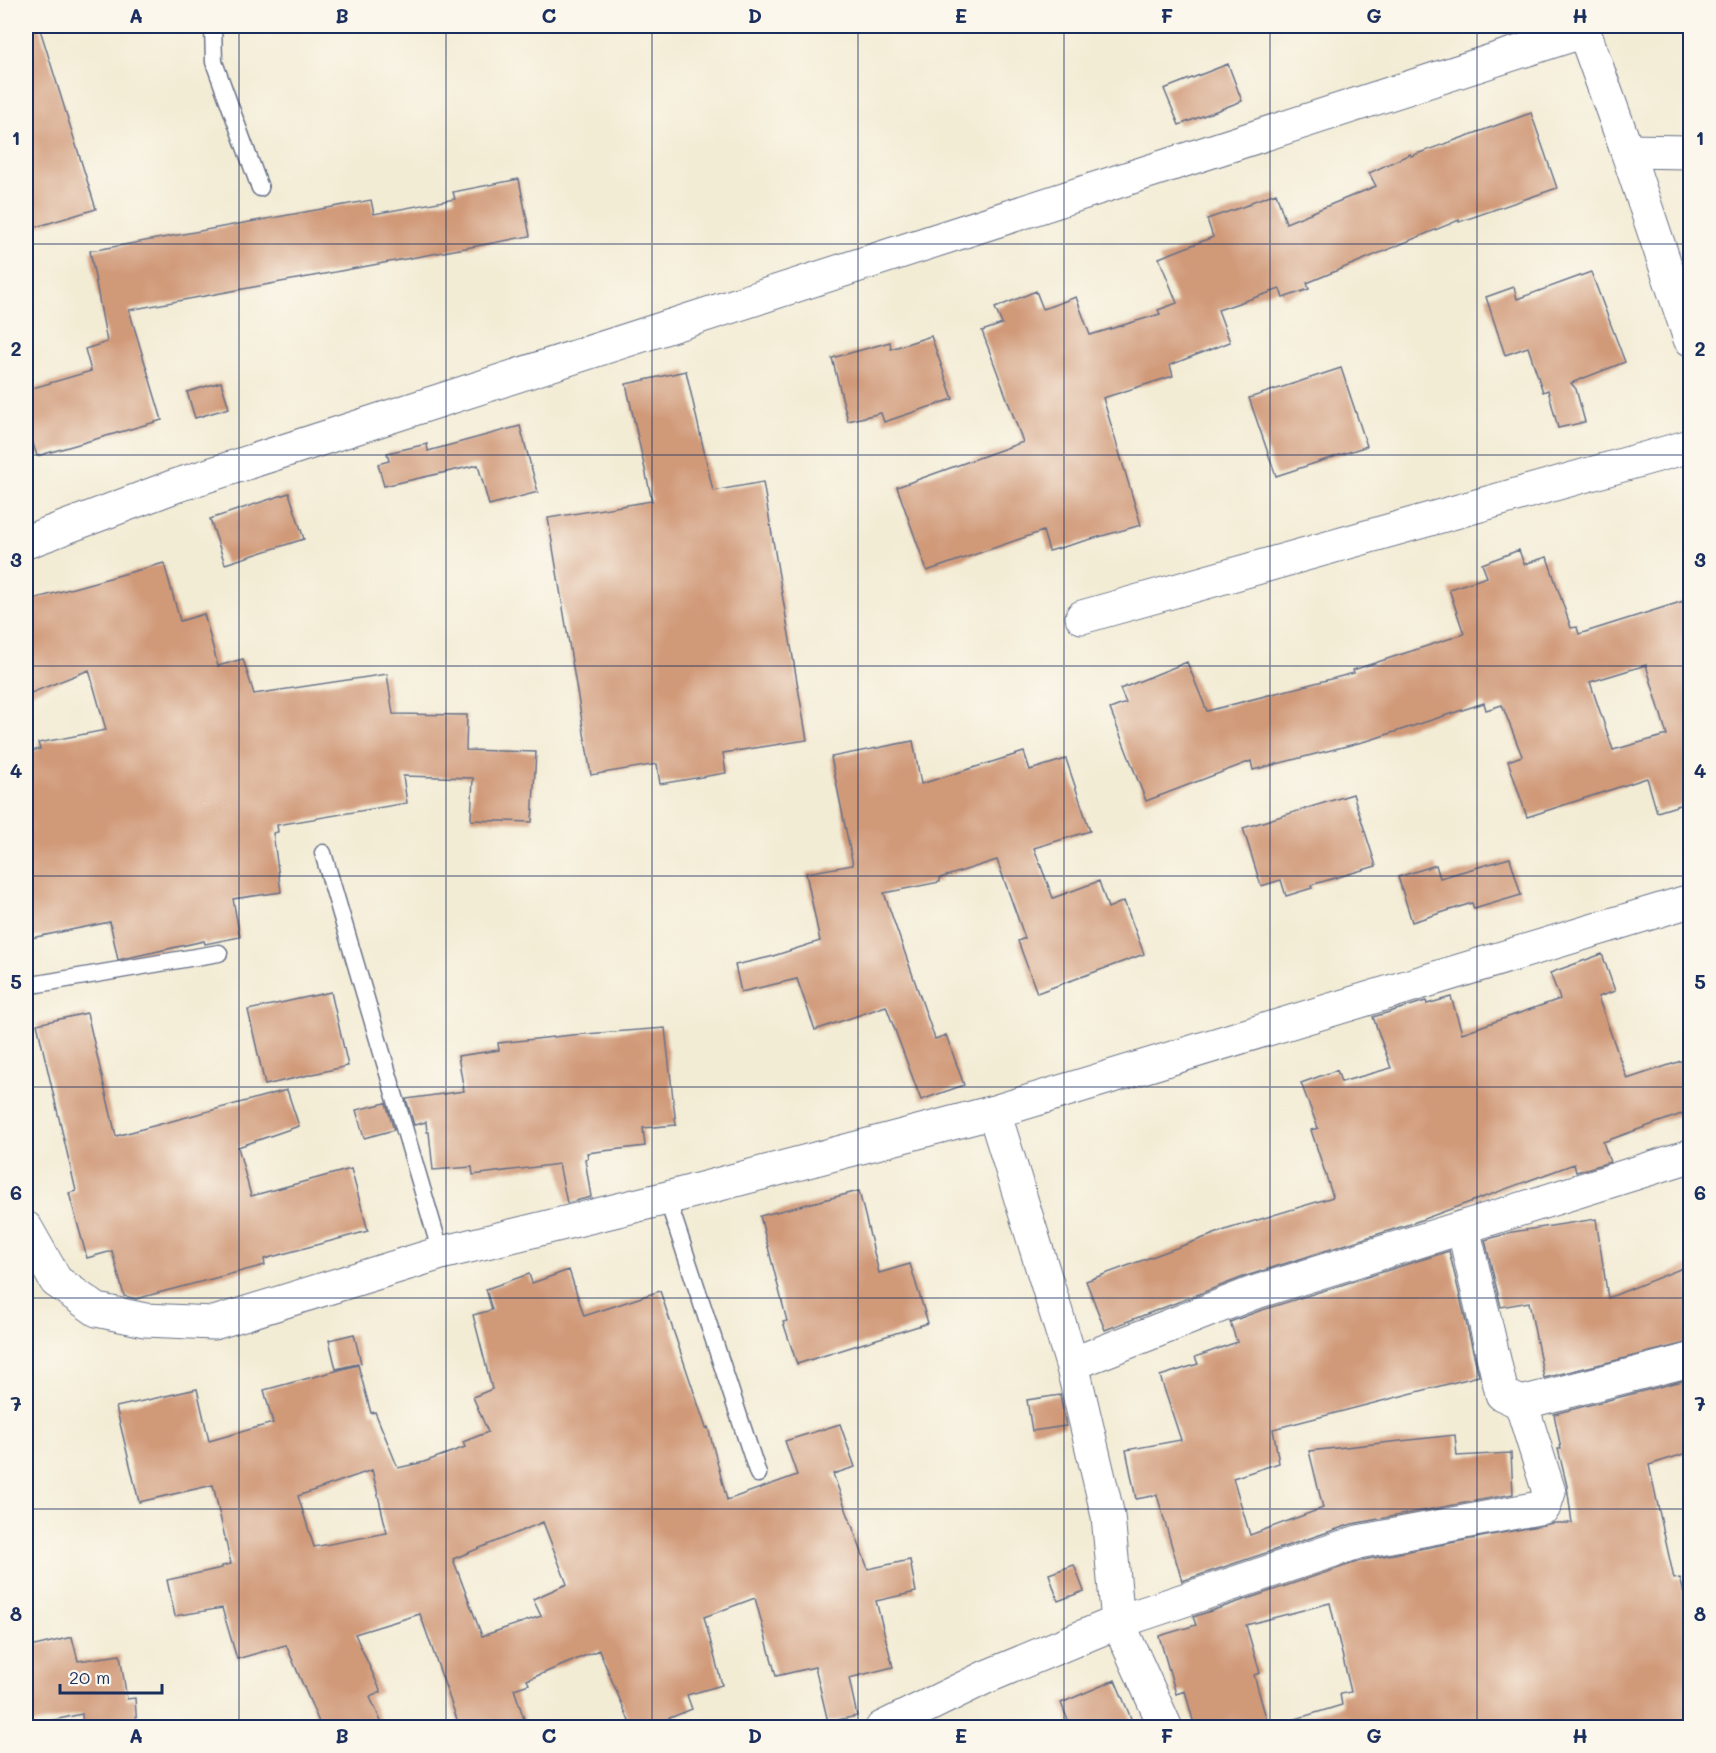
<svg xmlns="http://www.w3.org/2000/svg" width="1716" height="1753" viewBox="0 0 1716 1753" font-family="Mali,sans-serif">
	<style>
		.building { fill: #d09978; fill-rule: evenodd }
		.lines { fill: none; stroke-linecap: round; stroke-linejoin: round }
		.service-casing { stroke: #677188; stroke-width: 19 }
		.minor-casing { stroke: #677188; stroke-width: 35 }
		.tertiary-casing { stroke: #677188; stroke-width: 35 }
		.service { stroke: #fff; stroke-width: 16 }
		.minor { stroke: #fff; stroke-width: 33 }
		.tertiary { stroke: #fff; stroke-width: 33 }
		.grid { fill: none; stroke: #1b2f5e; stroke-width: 1.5; stroke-opacity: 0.55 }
		.neatline { fill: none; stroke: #1b2f5e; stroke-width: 2 }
		.grid-label { font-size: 20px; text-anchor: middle; font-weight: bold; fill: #1b2f5e }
	</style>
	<rect width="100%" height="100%" fill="#fbf7ec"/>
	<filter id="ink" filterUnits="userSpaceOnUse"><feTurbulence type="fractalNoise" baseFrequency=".0167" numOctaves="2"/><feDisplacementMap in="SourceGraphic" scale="12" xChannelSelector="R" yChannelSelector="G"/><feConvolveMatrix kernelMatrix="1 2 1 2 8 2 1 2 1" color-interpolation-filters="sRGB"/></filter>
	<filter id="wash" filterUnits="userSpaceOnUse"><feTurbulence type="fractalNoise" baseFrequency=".008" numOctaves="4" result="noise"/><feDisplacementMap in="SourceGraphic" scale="24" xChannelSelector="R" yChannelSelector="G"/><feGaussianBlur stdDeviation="1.35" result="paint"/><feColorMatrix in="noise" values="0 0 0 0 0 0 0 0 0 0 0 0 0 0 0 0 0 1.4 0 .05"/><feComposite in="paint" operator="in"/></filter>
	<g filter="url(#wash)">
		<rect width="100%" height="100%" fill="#f3ecd5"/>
		<g id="blocks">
			<path class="building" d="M 26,26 L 39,26 L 96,209 L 26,230 Z
				M 1228,64 L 1242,101 L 1179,125 L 1164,89 Z
				M 1531,113 L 1557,188 L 1459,222 L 1459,220 L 1307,283 L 1309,289 L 1283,298 L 1280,289 L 1218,310 L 1230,342 L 1170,365 L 1173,376 L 1103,398 L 1141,525 L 1049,551 L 1043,531 L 927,571 L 897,487 L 1023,442 L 982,331 L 1002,324 L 995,308 L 1036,291 L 1043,309 L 1076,297 L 1090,335 L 1160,314 L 1158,310 L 1177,303 L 1159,258 L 1213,237 L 1207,219 L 1251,204 L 1251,202 L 1276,193 L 1286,223 L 1376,186 L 1369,173 L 1410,154 L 1411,156 Z
				M 519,179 L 530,236 L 129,310 L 162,420 L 37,456 L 31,437 L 26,438 L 26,390 L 91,371 L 85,349 L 107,342 L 90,251 L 371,200 L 374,214 L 455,199 L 453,192 Z
				M 1591,272 L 1625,362 L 1571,383 L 1576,389 L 1585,422 L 1558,428 L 1548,390 L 1543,392 L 1528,347 L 1505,355 L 1486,297 L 1514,287 L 1517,299 Z
				M 931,336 L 953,399 L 884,422 L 881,413 L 848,421 L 832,358 L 890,342 L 891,349 Z
				M 1341,368 L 1367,446 L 1276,476 L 1249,398 Z
				M 686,371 L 713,491 L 763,482 L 807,740 L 723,753 L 726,773 L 660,784 L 657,764 L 591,775 L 548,518 L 652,501 L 626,384 Z
				M 221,382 L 229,408 L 195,418 L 187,392 Z
				M 520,426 L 538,492 L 489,505 L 478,465 L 384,486 L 378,464 L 389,461 L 387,453 L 427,444 L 428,451 Z
				M 289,493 L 304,539 L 225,564 L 210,519 Z
				M 1519,550 L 1524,564 L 1547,557 L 1571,628 L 1577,627 L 1579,634 L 1690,599 L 1690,802 L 1657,812 L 1647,778 L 1527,817 L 1508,761 L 1522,756 L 1502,705 L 1486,710 L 1484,703 L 1370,740 L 1253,770 L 1251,761 L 1146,801 L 1110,709 L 1126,703 L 1120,689 L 1187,662 L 1207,711 L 1354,673 L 1353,670 L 1464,634 L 1449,589 L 1487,577 L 1482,564 ZM 1646,665 L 1667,735 L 1613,750 L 1590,682 Z
				M 164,563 L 180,621 L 204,614 L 218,666 L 243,659 L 254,694 L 387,674 L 393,714 L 467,715 L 466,750 L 536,752 L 532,822 L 471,820 L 473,778 L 403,776 L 407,803 L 277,825 L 278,832 L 273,833 L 281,892 L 233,899 L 240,937 L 205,944 L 204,941 L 118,960 L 110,922 L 26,939 L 26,752 L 40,749 L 38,743 L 106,730 L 89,670 L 26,695 L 26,601 Z
				M 913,741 L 921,784 L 1024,752 L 1030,770 L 1066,759 L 1090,831 L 1034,848 L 1053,898 L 1099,881 L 1108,908 L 1124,901 L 1144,954 L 1037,993 L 1018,941 L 1025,938 L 997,860 L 940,878 L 940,882 L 884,893 L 935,1039 L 946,1035 L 964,1085 L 921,1100 L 886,1006 L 815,1030 L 797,979 L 741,992 L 735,965 L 770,957 L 820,941 L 806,873 L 853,865 L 831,757 Z
				M 1353,794 L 1376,866 L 1311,885 L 1312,888 L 1286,896 L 1281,880 L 1261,886 L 1243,828 Z
				M 1510,858 L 1521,895 L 1474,909 L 1472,903 L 1412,922 L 1398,877 L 1436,865 L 1440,878 Z
				M 1602,954 L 1615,991 L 1598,997 L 1627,1079 L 1690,1058 L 1690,1111 L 1603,1142 L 1610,1162 L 1576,1172 L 1574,1164 L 1410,1224 L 1246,1276 L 1105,1330 L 1086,1281 L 1228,1229 L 1333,1197 L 1311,1130 L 1318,1128 L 1301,1083 L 1337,1070 L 1341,1082 L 1391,1068 L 1373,1017 L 1426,1001 L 1427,1004 L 1451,997 L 1462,1033 L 1560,999 L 1550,973 Z
				M 331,992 L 348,1066 L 265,1085 L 248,1010 Z
				M 87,1013 L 116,1136 L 287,1090 L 299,1126 L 238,1147 L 251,1196 L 351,1169 L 368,1231 L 264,1259 L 265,1265 L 158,1293 L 136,1299 L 124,1296 L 112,1251 L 87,1258 L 69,1193 L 76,1191 L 37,1024 Z
				M 665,1028 L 676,1125 L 643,1128 L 645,1146 L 587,1153 L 588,1158 L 585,1159 L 591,1197 L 567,1203 L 559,1164 L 473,1175 L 472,1167 L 433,1170 L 429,1132 L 427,1132 L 426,1122 L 414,1125 L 406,1099 L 464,1091 L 458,1056 L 499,1050 L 498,1043 L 572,1035 Z
				M 386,1103 L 394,1130 L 364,1138 L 356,1110 Z
				M 859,1191 L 879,1273 L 910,1264 L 928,1323 L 797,1364 L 783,1322 L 787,1321 L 760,1216 Z
				M 1596,1219 L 1608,1298 L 1690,1265 L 1690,1342 L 1544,1378 L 1529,1302 L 1501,1307 L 1485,1240 L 1512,1232 Z
				M 1449,1251 L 1479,1376 L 1273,1429 L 1279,1463 L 1233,1478 L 1250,1535 L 1323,1508 L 1309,1451 L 1455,1435 L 1457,1456 L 1511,1453 L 1513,1494 L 1352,1524 L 1182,1581 L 1157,1495 L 1136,1499 L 1126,1450 L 1181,1440 L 1160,1376 L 1198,1364 L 1195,1357 L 1237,1342 L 1230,1322 L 1259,1311 Z
				M 569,1270 L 584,1316 L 660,1291 L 706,1428 L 708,1427 L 727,1500 L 797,1475 L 785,1441 L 840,1424 L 855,1467 L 833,1474 L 868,1569 L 910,1560 L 916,1592 L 876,1601 L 893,1667 L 849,1678 L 857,1716 L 828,1722 L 815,1667 L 776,1676 L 755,1598 L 704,1617 L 722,1685 L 687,1695 L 692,1709 L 645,1728 L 632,1728 L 599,1650 L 527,1680 L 529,1684 L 514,1689 L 527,1728 L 460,1728 L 420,1614 L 355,1634 L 381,1692 L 370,1697 L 384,1728 L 321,1727 L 286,1645 L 237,1659 L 222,1608 L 175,1616 L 167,1580 L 222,1568 L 222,1566 L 231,1564 L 213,1485 L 139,1502 L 116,1407 L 197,1389 L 209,1441 L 273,1423 L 264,1390 L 358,1365 L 371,1413 L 375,1412 L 398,1468 L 424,1462 L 465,1447 L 463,1442 L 488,1432 L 473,1397 L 492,1389 L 473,1315 L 492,1310 L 486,1289 L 529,1274 L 532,1283 ZM 372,1470 L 387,1533 L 314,1547 L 298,1496 ZM 543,1522 L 567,1584 L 533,1599 L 541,1616 L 482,1636 L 453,1559 Z
				M 354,1334 L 361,1363 L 336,1369 L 329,1340 Z
				M 1690,1379 L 1690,1452 L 1649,1465 L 1674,1579 L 1680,1578 L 1690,1616 L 1690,1728 L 1293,1728 L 1292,1720 L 1342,1705 L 1340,1694 L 1351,1692 L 1330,1603 L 1246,1625 L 1260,1673 L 1254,1675 L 1269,1728 L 1195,1728 L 1185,1691 L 1176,1694 L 1159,1636 L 1196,1625 L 1193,1617 L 1363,1560 L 1553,1523 L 1572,1523 L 1567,1486 L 1558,1449 L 1561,1449 L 1554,1414 Z
				M 1060,1395 L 1066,1426 L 1032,1431 L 1027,1400 Z
				M 1074,1565 L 1084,1591 L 1058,1601 L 1049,1574 Z
				M 72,1637 L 78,1661 L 120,1655 L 127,1699 L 135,1698 L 137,1728 L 83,1728 L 82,1714 L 26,1726 L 26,1648 Z
				M 1115,1680 L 1135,1728 L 1071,1728 L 1061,1703 Z"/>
		</g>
	</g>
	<g filter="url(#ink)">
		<use href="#blocks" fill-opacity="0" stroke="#677188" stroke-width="1.5"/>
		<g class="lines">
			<g class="service-casing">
				<path id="service" d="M 213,26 L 214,62 L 260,188
					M 323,853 L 441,1253
					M 26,986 L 219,953
					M 667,1198 L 758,1474"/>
			</g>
			<g class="minor-casing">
				<path id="minor" d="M 1627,151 L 1690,152
					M 26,542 L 175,486 L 1584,31
					M 1082,617 L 1690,446
					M 1463,1227 L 1502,1394 L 1521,1403 L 1690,1360
					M 26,1228 L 56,1281 L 97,1310 L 145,1320 L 214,1323 L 441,1253 L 667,1198 L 994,1112 L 1690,901
					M 1072,1364 L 1253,1293 L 1690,1156
					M 882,1728 L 986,1677 L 1118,1622 L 1108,1516 L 1072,1364 L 994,1112
					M 1166,1728 L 1118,1622 L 1358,1542 L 1544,1507 L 1549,1492 L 1521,1403"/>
			</g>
			<g class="tertiary-casing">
				<path id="tertiary" d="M 1582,26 L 1627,151 L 1690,339"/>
			</g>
			<use href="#service" class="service"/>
			<use href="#minor" class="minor"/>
			<use href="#tertiary" class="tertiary"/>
		</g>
	</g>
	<path class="grid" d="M 239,26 L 239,1728M 446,26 L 446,1728M 652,26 L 652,1728M 858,26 L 858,1728M 1064,26 L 1064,1728M 1270,26 L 1270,1728M 1477,26 L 1477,1728M 26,244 L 1690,244M 26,455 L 1690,455M 26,666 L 1690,666M 26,876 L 1690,876M 26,1087 L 1690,1087M 26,1298 L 1690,1298M 26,1509 L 1690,1509"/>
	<rect width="1716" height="1753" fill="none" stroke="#fbf7ec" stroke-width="66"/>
	<path d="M60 1684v9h102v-9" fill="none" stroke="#1b2f5e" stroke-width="3"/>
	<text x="69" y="1684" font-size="18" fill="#1b2f5e" stroke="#fbf7ec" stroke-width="4.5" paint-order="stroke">20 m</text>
	<rect x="33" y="33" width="1650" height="1687" class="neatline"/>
	<g class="grid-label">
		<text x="136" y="23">A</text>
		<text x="342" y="23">B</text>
		<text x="549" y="23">C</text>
		<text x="755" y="23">D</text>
		<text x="961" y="23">E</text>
		<text x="1167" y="23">F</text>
		<text x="1374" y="23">G</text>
		<text x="1580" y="23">H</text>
		<text x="16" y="145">1</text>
		<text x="1700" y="145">1</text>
		<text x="16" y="356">2</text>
		<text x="1700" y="356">2</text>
		<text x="16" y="567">3</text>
		<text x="1700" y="567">3</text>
		<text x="16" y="778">4</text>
		<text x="1700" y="778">4</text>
		<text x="16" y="989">5</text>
		<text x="1700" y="989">5</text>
		<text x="16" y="1200">6</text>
		<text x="1700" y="1200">6</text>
		<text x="16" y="1411">7</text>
		<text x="1700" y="1411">7</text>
		<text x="16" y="1621">8</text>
		<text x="1700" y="1621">8</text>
		<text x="136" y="1743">A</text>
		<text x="342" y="1743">B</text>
		<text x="549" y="1743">C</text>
		<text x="755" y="1743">D</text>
		<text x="961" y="1743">E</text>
		<text x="1167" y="1743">F</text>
		<text x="1374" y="1743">G</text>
		<text x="1580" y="1743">H</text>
	</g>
</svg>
